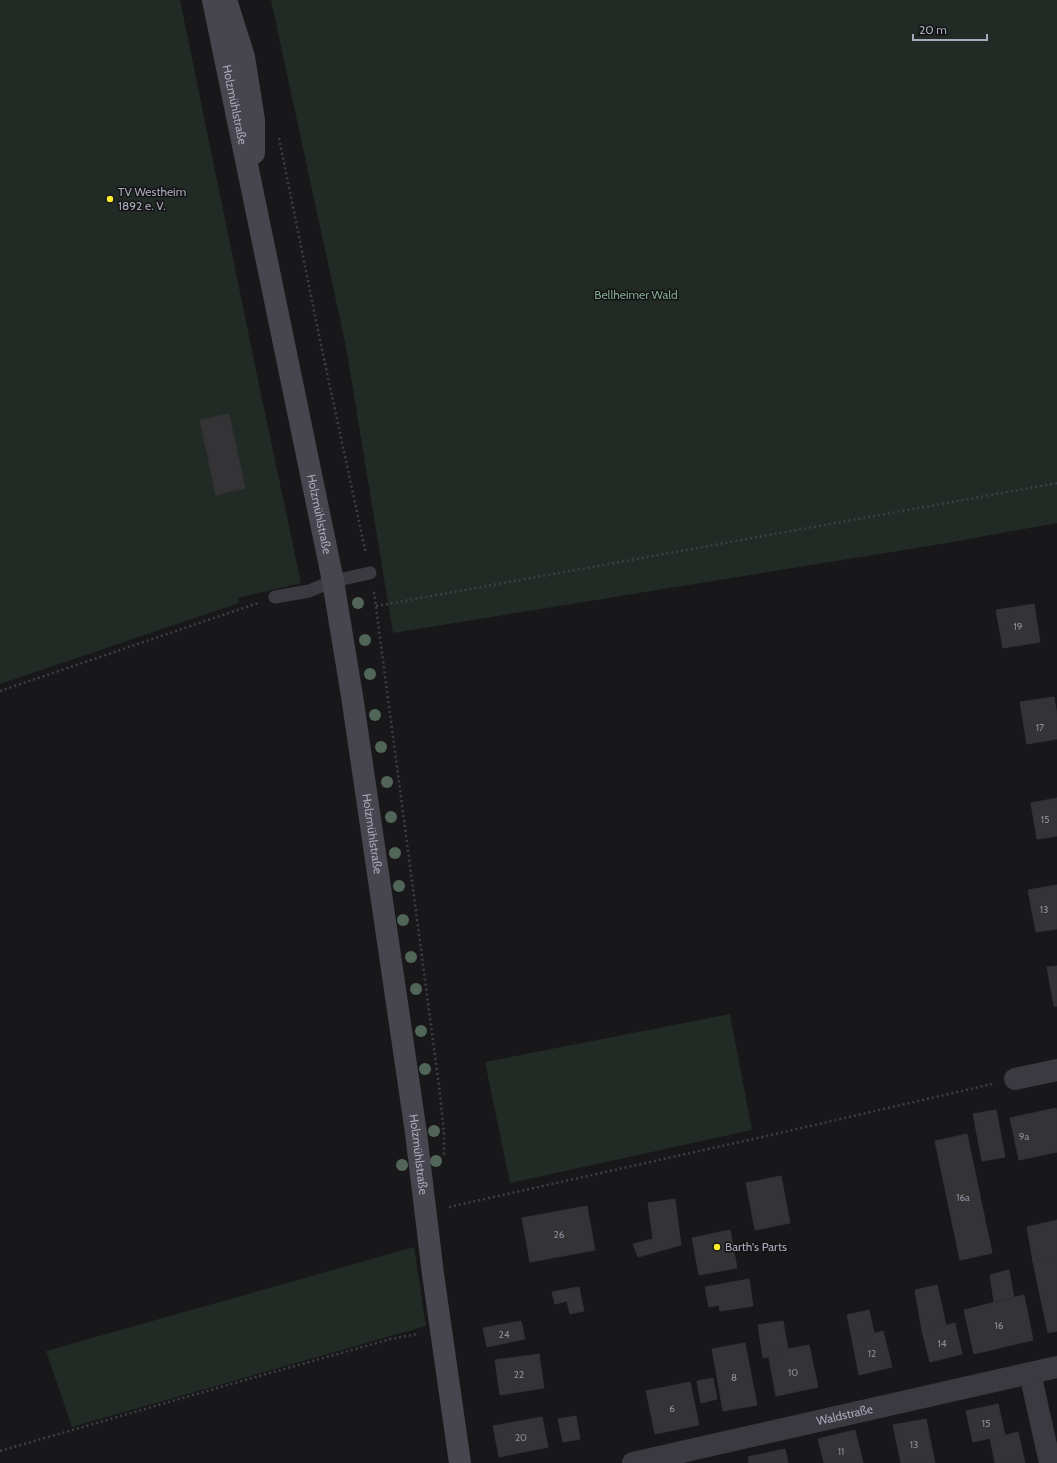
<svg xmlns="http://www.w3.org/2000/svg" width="1057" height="1463" viewBox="0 0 1057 1463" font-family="Cabin,sans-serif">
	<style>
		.green { fill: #212a25 }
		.building { fill: #343336; stroke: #333236 }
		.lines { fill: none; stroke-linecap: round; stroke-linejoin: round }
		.path { stroke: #3e3e46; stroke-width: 2.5; stroke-dasharray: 2 3; stroke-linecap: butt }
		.service { stroke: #3b3a41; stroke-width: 13 }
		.minor { stroke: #3b3a41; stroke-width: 22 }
		.secondary { stroke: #47464f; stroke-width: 22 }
		.tree { fill: #516659 }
		.poi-dot { fill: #fcee2e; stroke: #131315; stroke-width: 1.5 }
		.labels { text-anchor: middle; stroke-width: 3; stroke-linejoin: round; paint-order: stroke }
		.number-label { font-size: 10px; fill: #8c8c99 }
		.street-label { font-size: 12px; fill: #a9aaba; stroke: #131315 }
		.poi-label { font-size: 12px; fill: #a9aaba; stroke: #131315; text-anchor: start }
		.park-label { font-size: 12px; fill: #7fa68c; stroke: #131315 }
	</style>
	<rect width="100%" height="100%" fill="#18181a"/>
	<path class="green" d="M 0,0 L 180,0 L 257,375 L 301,583 L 238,598 L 239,603 L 0,684 Z
		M 271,0 L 1057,0 L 1057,523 L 941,544 L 393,633 L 346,347 Z
		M 730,1014 L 752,1130 L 510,1183 L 485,1062 Z
		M 414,1247 L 426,1326 L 72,1427 L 46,1351 Z"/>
	<path class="building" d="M 229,414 L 245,488 L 216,495 L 200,420 Z
		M 1034,604 L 1040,642 L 1003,648 L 996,610 Z
		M 1054,697 L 1057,715 L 1057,739 L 1027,744 L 1020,702 Z
		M 1057,798 L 1057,836 L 1037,839 L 1031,803 Z
		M 1057,885 L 1057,929 L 1036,932 L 1028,890 Z
		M 1057,966 L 1057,1006 L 1054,1006 L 1047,967 Z
		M 1056,1108 L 1057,1114 L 1057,1152 L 1019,1160 L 1010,1118 Z
		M 996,1110 L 1005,1157 L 982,1161 L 973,1114 Z
		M 967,1134 L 992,1253 L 960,1260 L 935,1141 Z
		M 781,1176 L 790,1223 L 755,1230 L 746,1183 Z
		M 675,1199 L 681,1245 L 638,1257 L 633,1244 L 653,1239 L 648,1203 Z
		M 587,1206 L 595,1250 L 530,1262 L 522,1218 Z
		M 1057,1220 L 1057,1257 L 1033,1262 L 1027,1227 Z
		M 730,1230 L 737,1268 L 699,1275 L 692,1238 Z
		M 1057,1257 L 1057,1331 L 1048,1333 L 1033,1262 Z
		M 1009,1270 L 1014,1297 L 994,1302 L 990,1275 Z
		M 749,1279 L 753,1306 L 720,1311 L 719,1305 L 709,1307 L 705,1287 Z
		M 937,1285 L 946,1325 L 922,1331 L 915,1290 Z
		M 579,1287 L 584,1311 L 570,1314 L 567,1301 L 555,1304 L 552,1292 Z
		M 1024,1295 L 1033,1340 L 974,1354 L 964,1310 Z
		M 869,1310 L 874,1333 L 852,1339 L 847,1315 Z
		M 521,1321 L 525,1339 L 487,1347 L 483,1328 Z
		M 783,1321 L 788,1350 L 768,1353 L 768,1357 L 763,1358 L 758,1325 Z
		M 955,1323 L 962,1354 L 930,1362 L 922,1331 Z
		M 883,1331 L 892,1367 L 859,1375 L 852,1339 Z
		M 745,1343 L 757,1405 L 723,1411 L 712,1349 Z
		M 809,1345 L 818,1387 L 776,1396 L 768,1353 Z
		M 539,1354 L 544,1388 L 500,1395 L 495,1360 Z
		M 713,1378 L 717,1399 L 701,1403 L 697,1381 Z
		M 690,1382 L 699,1425 L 655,1434 L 646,1391 Z
		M 998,1404 L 1005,1435 L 973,1442 L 966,1411 Z
		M 576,1416 L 580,1439 L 563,1442 L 558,1419 Z
		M 542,1417 L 548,1447 L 499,1457 L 493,1426 Z
		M 926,1419 L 935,1463 L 901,1463 L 893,1425 Z
		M 855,1430 L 863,1463 L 824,1463 L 818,1439 Z
		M 1018,1432 L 1025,1463 L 995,1463 L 990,1439 Z
		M 785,1449 L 788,1463 L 749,1463 L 748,1457 Z"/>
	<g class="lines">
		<path class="path" d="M 279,138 L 321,345 L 366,554
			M 374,592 L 440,1094 L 444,1134 L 444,1155
			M 376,606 L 1057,483
			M 0,691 L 258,603
			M 449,1207 L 771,1135 L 992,1084
			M 0,1451 L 245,1380 L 391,1339 L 417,1334"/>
		<path class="service" d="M 275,597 L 309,591 L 333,581 L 370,573"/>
		<g class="minor">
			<path d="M 1015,1079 L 1057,1070"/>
			<path d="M 1030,1373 L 1050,1463"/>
			<path id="s1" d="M 633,1463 L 1057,1367"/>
		</g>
		<g class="secondary">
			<path id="s2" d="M 213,0 L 333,581 L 352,696 L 416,1133 L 433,1274 L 460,1463"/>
			<path d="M 226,0 L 244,57 L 254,120 L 254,153"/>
		</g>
	</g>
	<g class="tree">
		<circle cx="358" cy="603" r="6"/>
		<circle cx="365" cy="640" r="6"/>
		<circle cx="370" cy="674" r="6"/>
		<circle cx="375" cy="715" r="6"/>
		<circle cx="381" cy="747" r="6"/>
		<circle cx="387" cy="782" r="6"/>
		<circle cx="391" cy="817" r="6"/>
		<circle cx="395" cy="853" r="6"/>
		<circle cx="399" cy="886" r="6"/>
		<circle cx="403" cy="920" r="6"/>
		<circle cx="411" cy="957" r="6"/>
		<circle cx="416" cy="989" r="6"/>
		<circle cx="421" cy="1031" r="6"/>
		<circle cx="425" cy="1069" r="6"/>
		<circle cx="434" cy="1131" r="6"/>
		<circle cx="436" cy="1161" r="6"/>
		<circle cx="402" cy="1165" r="6"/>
	</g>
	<g class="poi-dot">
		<circle cx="110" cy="199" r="4"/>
		<circle cx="717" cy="1247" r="4"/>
	</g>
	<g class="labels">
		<g class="number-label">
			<text x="1018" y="630">19</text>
			<text x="1040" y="731">17</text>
			<text x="1045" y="823">15</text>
			<text x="1044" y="913">13</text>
			<text x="1024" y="1140">9a</text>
			<text x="963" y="1201">16a</text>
			<text x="559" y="1238">26</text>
			<text x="999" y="1329">16</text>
			<text x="504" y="1338">24</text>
			<text x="942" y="1347">14</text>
			<text x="872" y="1357">12</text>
			<text x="793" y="1376">10</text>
			<text x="519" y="1378">22</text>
			<text x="734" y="1381">8</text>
			<text x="672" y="1412">6</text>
			<text x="986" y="1427">15</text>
			<text x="521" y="1441">20</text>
			<text x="914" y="1448">13</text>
			<text x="841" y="1455">11</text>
		</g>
		<g class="street-label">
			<text dy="4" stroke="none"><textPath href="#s2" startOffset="107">Holzmühlstraße</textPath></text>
			<text dy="4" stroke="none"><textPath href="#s2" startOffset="525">Holzmühlstraße</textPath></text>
			<text dy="4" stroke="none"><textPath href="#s2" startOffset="849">Holzmühlstraße</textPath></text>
			<text dy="4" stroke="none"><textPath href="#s2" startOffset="1173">Holzmühlstraße</textPath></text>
			<text dy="4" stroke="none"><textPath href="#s1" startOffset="217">Waldstraße</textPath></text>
		</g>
		<g class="poi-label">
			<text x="118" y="196">TV Westheim<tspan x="118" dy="14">1892 e. V.</tspan></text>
			<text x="725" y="1251">Barth's Parts</text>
		</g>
		<g class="park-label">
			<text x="636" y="299">Bellheimer Wald</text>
		</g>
	</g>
	<path d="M913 34v6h74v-6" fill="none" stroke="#a9aaba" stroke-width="2"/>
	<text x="919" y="34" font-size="12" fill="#a9aaba" stroke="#131315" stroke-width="3" paint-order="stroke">20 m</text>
</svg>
